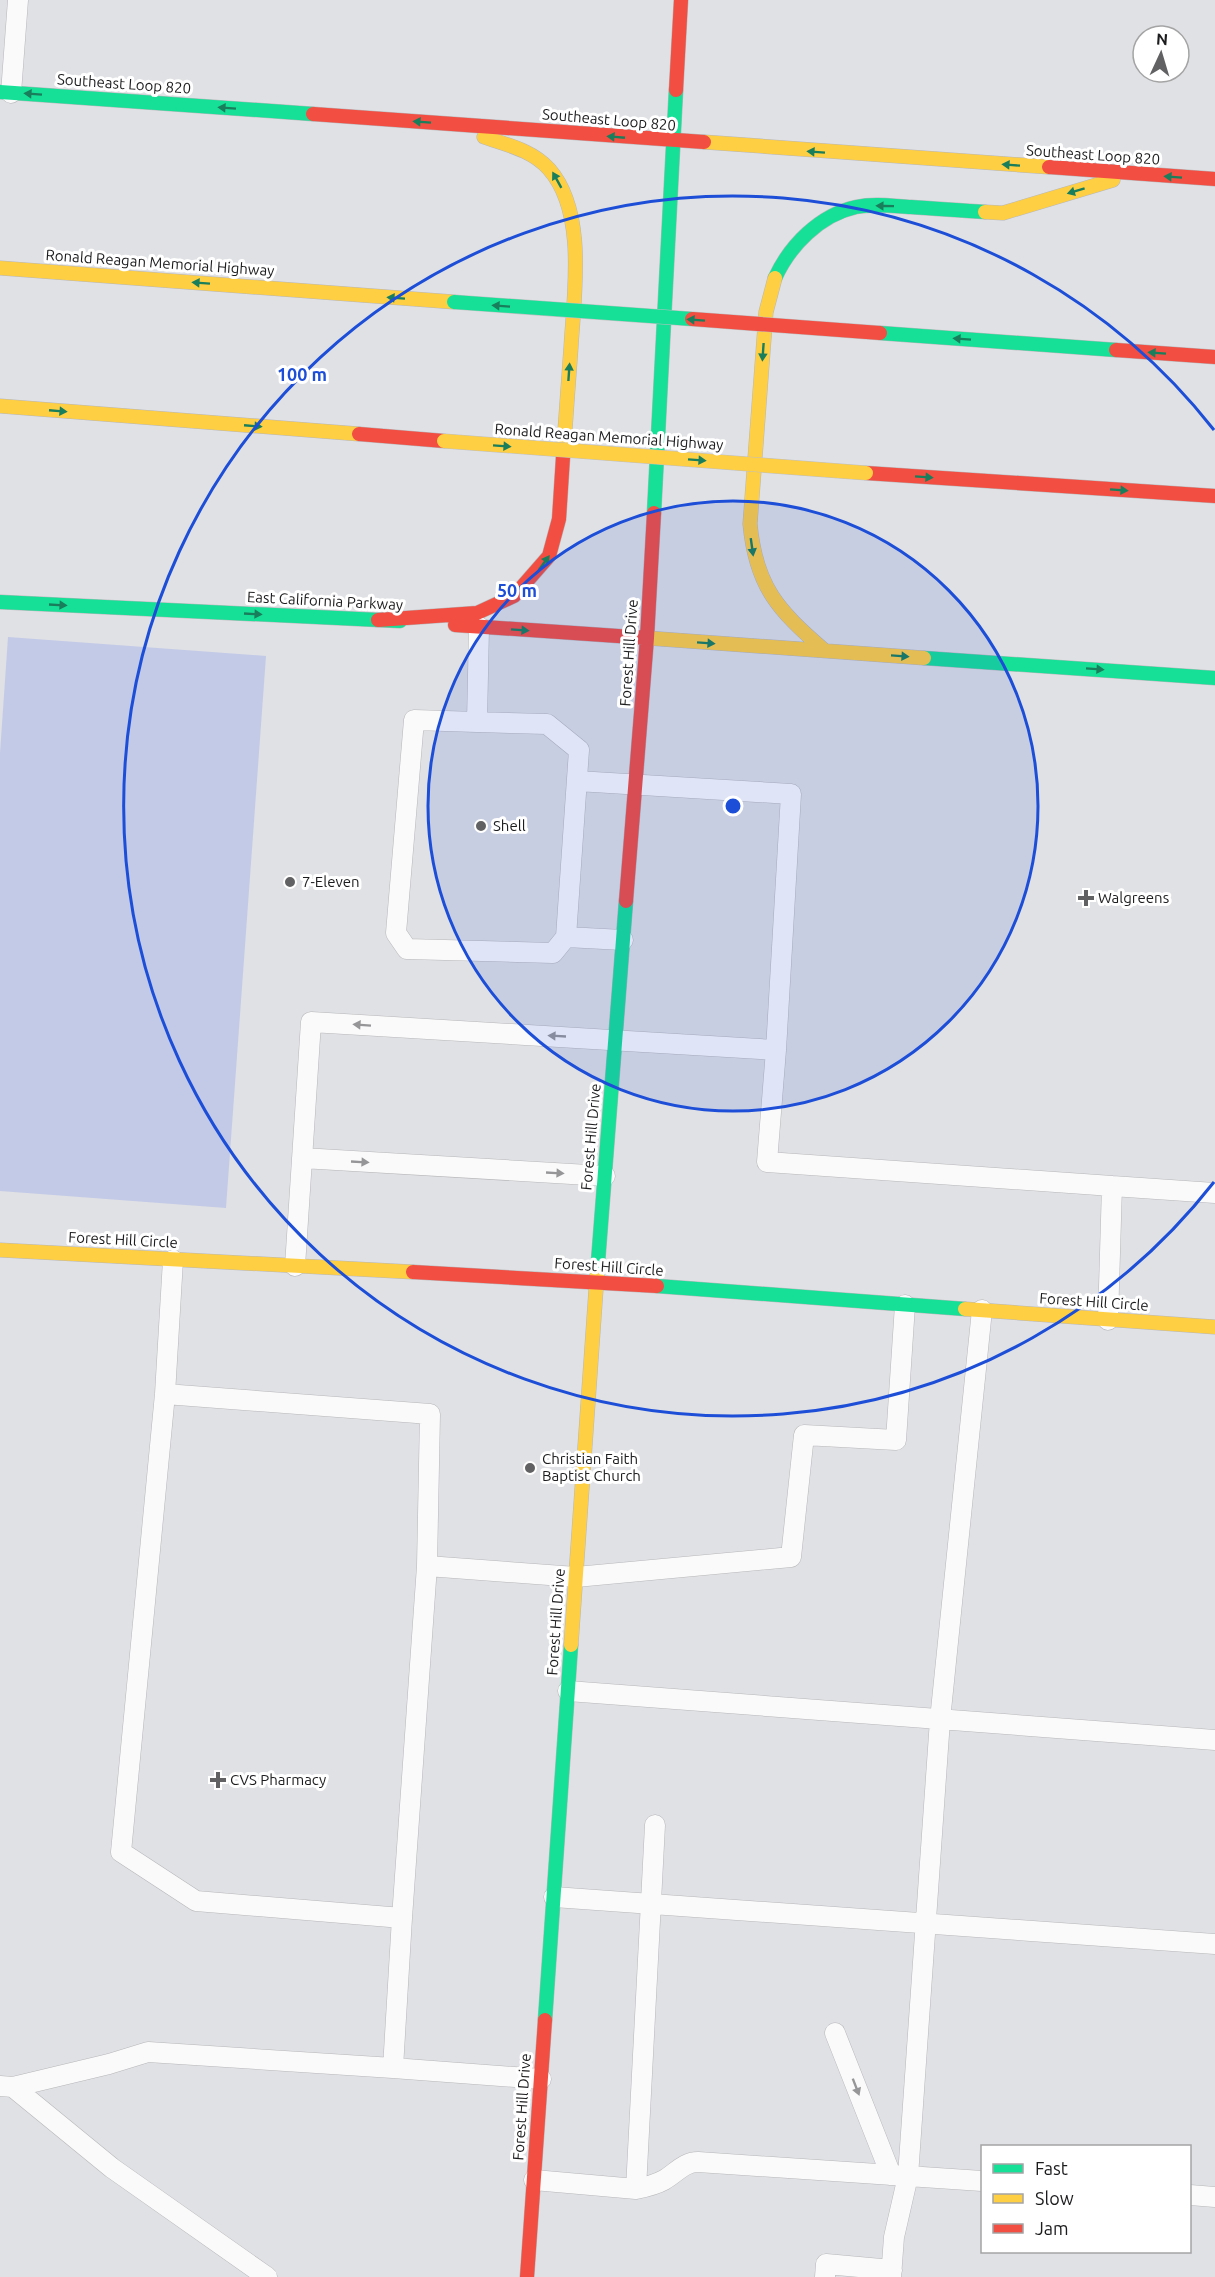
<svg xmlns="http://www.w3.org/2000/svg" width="1215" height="2277" viewBox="0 0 1215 2277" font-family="Ubuntu,sans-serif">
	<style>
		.green { fill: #c3cae7 }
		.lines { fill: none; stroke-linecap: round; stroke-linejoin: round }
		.lane-casing { stroke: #b7b7ba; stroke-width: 21 }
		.fast-casing { stroke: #b7b7ba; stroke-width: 15 }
		.slow-casing { stroke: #b7b7ba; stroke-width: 15 }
		.jam-casing { stroke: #b7b7ba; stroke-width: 15 }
		.lane { stroke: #fafafb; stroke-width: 20 }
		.fast { stroke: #16e098; stroke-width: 14 }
		.slow { stroke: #ffcf43; stroke-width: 14 }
		.jam { stroke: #f24e42; stroke-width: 14 }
		.fast-bridge-casing { stroke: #bebfc0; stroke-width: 15; stroke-linecap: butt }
		.slow-bridge-casing { stroke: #bebfc0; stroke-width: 15; stroke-linecap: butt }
		.jam-bridge-casing { stroke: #bebfc0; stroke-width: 15; stroke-linecap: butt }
		.fast-bridge { stroke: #16e098; stroke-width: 14 }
		.slow-bridge { stroke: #ffcf43; stroke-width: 14 }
		.jam-bridge { stroke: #f24e42; stroke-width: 14 }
		.oneway { fill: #197e5b }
		.oneway2 { fill: #969698 }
		.ring { fill: none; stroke: #1d4ed8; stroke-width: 3 }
		.poi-dot { fill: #616163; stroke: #fff; stroke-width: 2 }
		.labels { text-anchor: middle; stroke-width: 6; stroke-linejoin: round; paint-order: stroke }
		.street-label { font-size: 15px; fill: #1c1c1e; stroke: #fff }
		.poi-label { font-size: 15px; fill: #1c1c1e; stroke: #fff; text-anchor: start }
		.centre { fill: #1d4ed8; stroke: #fff; stroke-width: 3 }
		.ring-label { font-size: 18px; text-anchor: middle; font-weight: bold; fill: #1d4ed8; stroke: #fff; stroke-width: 6; stroke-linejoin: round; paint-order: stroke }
	</style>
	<rect width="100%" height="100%" fill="#e0e1e4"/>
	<path class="green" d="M 8,637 L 266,656 L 226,1208 L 0,1191 L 0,753 Z"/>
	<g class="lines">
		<g class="lane-casing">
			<path id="lane" d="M 11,93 L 18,0
				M 477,722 L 547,724 L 579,750 L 566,937 L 553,953 L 407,949 L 396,933 L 414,720 L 477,722 L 479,627
				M 577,781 L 791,794 L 776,1050
				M 566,937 L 623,940
				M 302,1158 L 605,1176
				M 1112,1186 L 1215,1193
				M 173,1260 L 165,1394 L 121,1852 L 196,1901 L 402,1918 L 427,1566 L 576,1577 L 791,1557 L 804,1435 L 896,1440 L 905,1305
				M 295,1266 L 311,1022 L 776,1050 L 767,1162 L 1112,1186 L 1108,1320
				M 165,1394 L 430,1414 L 427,1566
				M 568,1691 L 1215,1740
				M 554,1897 L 1215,1944
				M 402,1918 L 393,2068 L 541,2079
				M 835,2033 L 891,2175
				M 0,2086 L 13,2087 L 109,2064 L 148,2052 L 393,2068
				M 13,2087 L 112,2168 L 267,2277
				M 534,2180 L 636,2189 C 646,2187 655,2185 664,2180 C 676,2173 684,2162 698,2162 L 982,2181
				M 636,2189 L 655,1825
				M 1190,2195 L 1215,2197
				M 825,2277 L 826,2264 L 892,2270
				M 891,2277 L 894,2237 L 908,2176 L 940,1720 L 982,1310"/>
		</g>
		<g class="fast-casing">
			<path id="fast" d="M 0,92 L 313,114
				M 775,278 C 790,245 820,215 856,207 C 874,203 893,206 911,207 C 936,209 961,210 985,212
				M 880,333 L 1116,350
				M 654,513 L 676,90
				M 0,602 L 400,621
				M 924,658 L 1215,678
				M 597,1275 L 626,901
				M 657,1286 L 965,1309
				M 545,2020 L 571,1645"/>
		</g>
		<g class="slow-casing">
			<path id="slow" d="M 484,137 C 507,145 532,150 549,169 C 587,212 574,295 571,347 C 568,384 566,420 563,457
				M 704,142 L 1049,167
				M 985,212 L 1003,213 L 1113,180
				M 0,268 L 454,302
				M 775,278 L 766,312 L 750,524 C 756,587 778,610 824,650
				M 0,406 L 359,434
				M 647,638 L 924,658
				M 0,1250 L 413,1272
				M 965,1309 L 1215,1327
				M 571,1645 L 597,1275"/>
		</g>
		<g class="jam-casing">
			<path id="jam" d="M 676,90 L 681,0
				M 313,114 L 704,142
				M 1049,167 L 1215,179
				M 1116,350 L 1215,357
				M 359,434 L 444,441
				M 866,473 L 1215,496
				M 378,620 L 477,613 L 514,596 L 549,556 L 559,519 L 563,457
				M 455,625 L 647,638
				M 626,901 L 647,638 L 654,513
				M 413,1272 L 657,1286
				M 527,2277 L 545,2020"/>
		</g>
		<use href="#lane" class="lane"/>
		<use href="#fast" class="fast"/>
		<use href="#slow" class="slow"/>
		<use href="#jam" class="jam"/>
		<g class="fast-bridge-casing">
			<path id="fast-bridge" d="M 454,302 L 692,319"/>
		</g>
		<g class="slow-bridge-casing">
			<path id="slow-bridge" d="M 444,441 L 866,473"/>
		</g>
		<g class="jam-bridge-casing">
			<path id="jam-bridge" d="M 692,319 L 880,333"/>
		</g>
		<use href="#fast-bridge" class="fast-bridge"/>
		<use href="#slow-bridge" class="slow-bridge"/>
		<use href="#jam-bridge" class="jam-bridge"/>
	</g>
	<defs><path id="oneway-solid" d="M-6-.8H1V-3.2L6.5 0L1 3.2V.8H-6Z" transform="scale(1.5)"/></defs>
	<g class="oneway">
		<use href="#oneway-solid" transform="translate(33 94) rotate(-176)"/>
		<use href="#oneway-solid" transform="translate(227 108) rotate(-176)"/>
		<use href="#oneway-solid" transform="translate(422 122) rotate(-176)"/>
		<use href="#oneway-solid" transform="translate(616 137) rotate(-175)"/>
		<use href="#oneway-solid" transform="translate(816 152) rotate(-176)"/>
		<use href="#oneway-solid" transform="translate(1011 165) rotate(-176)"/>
		<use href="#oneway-solid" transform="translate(1173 177) rotate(-176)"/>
		<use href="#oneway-solid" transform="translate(557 180) rotate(-119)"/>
		<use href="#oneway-solid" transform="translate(1076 191) rotate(163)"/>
		<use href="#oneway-solid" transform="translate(885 206) rotate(-179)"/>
		<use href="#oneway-solid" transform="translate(201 283) rotate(-176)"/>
		<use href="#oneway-solid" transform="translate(396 298) rotate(-176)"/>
		<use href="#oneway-solid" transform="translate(501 306) rotate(-176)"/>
		<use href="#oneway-solid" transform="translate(696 320) rotate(-176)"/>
		<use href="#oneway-solid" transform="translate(962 339) rotate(-176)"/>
		<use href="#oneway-solid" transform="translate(763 352) rotate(94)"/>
		<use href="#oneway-solid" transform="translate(1157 353) rotate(-176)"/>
		<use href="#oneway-solid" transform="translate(569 372) rotate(-86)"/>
		<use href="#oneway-solid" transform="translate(58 411) rotate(5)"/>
		<use href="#oneway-solid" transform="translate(253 426) rotate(5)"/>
		<use href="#oneway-solid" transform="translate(502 446) rotate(4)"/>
		<use href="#oneway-solid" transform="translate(697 460) rotate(4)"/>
		<use href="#oneway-solid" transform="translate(924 477) rotate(4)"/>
		<use href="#oneway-solid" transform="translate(1119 490) rotate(4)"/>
		<use href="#oneway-solid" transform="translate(752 547) rotate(82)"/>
		<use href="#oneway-solid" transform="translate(544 563) rotate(-54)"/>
		<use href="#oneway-solid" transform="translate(58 605) rotate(3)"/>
		<use href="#oneway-solid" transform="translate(253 614) rotate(3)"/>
		<use href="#oneway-solid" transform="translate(520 630) rotate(4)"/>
		<use href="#oneway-solid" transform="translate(706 643) rotate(4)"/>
		<use href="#oneway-solid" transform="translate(900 656) rotate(4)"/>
		<use href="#oneway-solid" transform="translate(1095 669) rotate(4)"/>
	</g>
	<g class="oneway2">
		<use href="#oneway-solid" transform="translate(362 1025) rotate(-176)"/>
		<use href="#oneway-solid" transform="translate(557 1036) rotate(-177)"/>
		<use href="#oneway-solid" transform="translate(360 1162) rotate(3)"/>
		<use href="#oneway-solid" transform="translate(555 1173) rotate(3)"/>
		<use href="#oneway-solid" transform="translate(856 2087) rotate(69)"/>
	</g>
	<circle cx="733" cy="806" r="305" fill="#1d4ed8" fill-opacity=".12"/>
	<g class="ring">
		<circle cx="733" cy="806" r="305"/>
		<path d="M1214 1182A610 610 0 1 1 1214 430"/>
	</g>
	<g class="poi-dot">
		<circle cx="481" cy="826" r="6"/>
		<circle cx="290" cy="882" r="6"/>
		<path d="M1083 889h6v6h6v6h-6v6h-6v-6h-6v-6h6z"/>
		<circle cx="530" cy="1468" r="6"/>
		<path d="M215 1771h6v6h6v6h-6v6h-6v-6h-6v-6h6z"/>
	</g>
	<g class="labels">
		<g class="street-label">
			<text transform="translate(124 84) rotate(4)" y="5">Southeast Loop 820</text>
			<text transform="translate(609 120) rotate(5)" y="5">Southeast Loop 820</text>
			<text transform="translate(1093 155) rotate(4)" y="5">Southeast Loop 820</text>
			<text transform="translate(160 263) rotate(4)" y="5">Ronald Reagan Memorial Highway</text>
			<text transform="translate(609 437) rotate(4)" y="5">Ronald Reagan Memorial Highway</text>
			<text transform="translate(325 601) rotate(3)" y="5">East California Parkway</text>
			<text transform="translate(629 653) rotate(-86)" y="5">Forest Hill Drive</text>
			<text transform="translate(591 1137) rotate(-85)" y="5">Forest Hill Drive</text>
			<text transform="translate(123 1240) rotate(3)" y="5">Forest Hill Circle</text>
			<text transform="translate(609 1267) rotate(4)" y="5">Forest Hill Circle</text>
			<text transform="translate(1094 1302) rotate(4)" y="5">Forest Hill Circle</text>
			<text transform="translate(556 1622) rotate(-86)" y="5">Forest Hill Drive</text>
			<text transform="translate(522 2107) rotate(-86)" y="5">Forest Hill Drive</text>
		</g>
		<g class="poi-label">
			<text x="493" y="831">Shell</text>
			<text x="302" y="887">7-Eleven</text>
			<text x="1098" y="903">Walgreens</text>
			<text x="542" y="1464">Christian Faith<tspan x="542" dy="17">Baptist Church</tspan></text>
			<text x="230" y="1785">CVS Pharmacy</text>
		</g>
	</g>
	<circle cx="733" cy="806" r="9" class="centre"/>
	<g class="ring-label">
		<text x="302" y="381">100 m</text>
		<text x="517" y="597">50 m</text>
	</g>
	<rect x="981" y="2145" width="210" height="108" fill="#ffffff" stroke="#a4a4a5" stroke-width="1.5"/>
	<rect x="993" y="2164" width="30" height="9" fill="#16e098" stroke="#a4a4a5" stroke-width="1.5"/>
	<text x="1035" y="2175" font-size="18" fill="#1c1c1e">Fast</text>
	<rect x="993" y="2194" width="30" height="9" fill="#ffcf43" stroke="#a4a4a5" stroke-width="1.5"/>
	<text x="1035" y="2205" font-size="18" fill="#1c1c1e">Slow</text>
	<rect x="993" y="2224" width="30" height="9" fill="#f24e42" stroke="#a4a4a5" stroke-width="1.5"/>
	<text x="1035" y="2235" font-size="18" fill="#1c1c1e">Jam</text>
	<g transform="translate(1161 54) rotate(4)"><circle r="28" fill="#ffffff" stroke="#a4a4a5" stroke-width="1.5"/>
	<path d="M0-4.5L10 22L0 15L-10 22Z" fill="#616163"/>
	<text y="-9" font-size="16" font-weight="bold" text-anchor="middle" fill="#1c1c1e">N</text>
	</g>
</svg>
